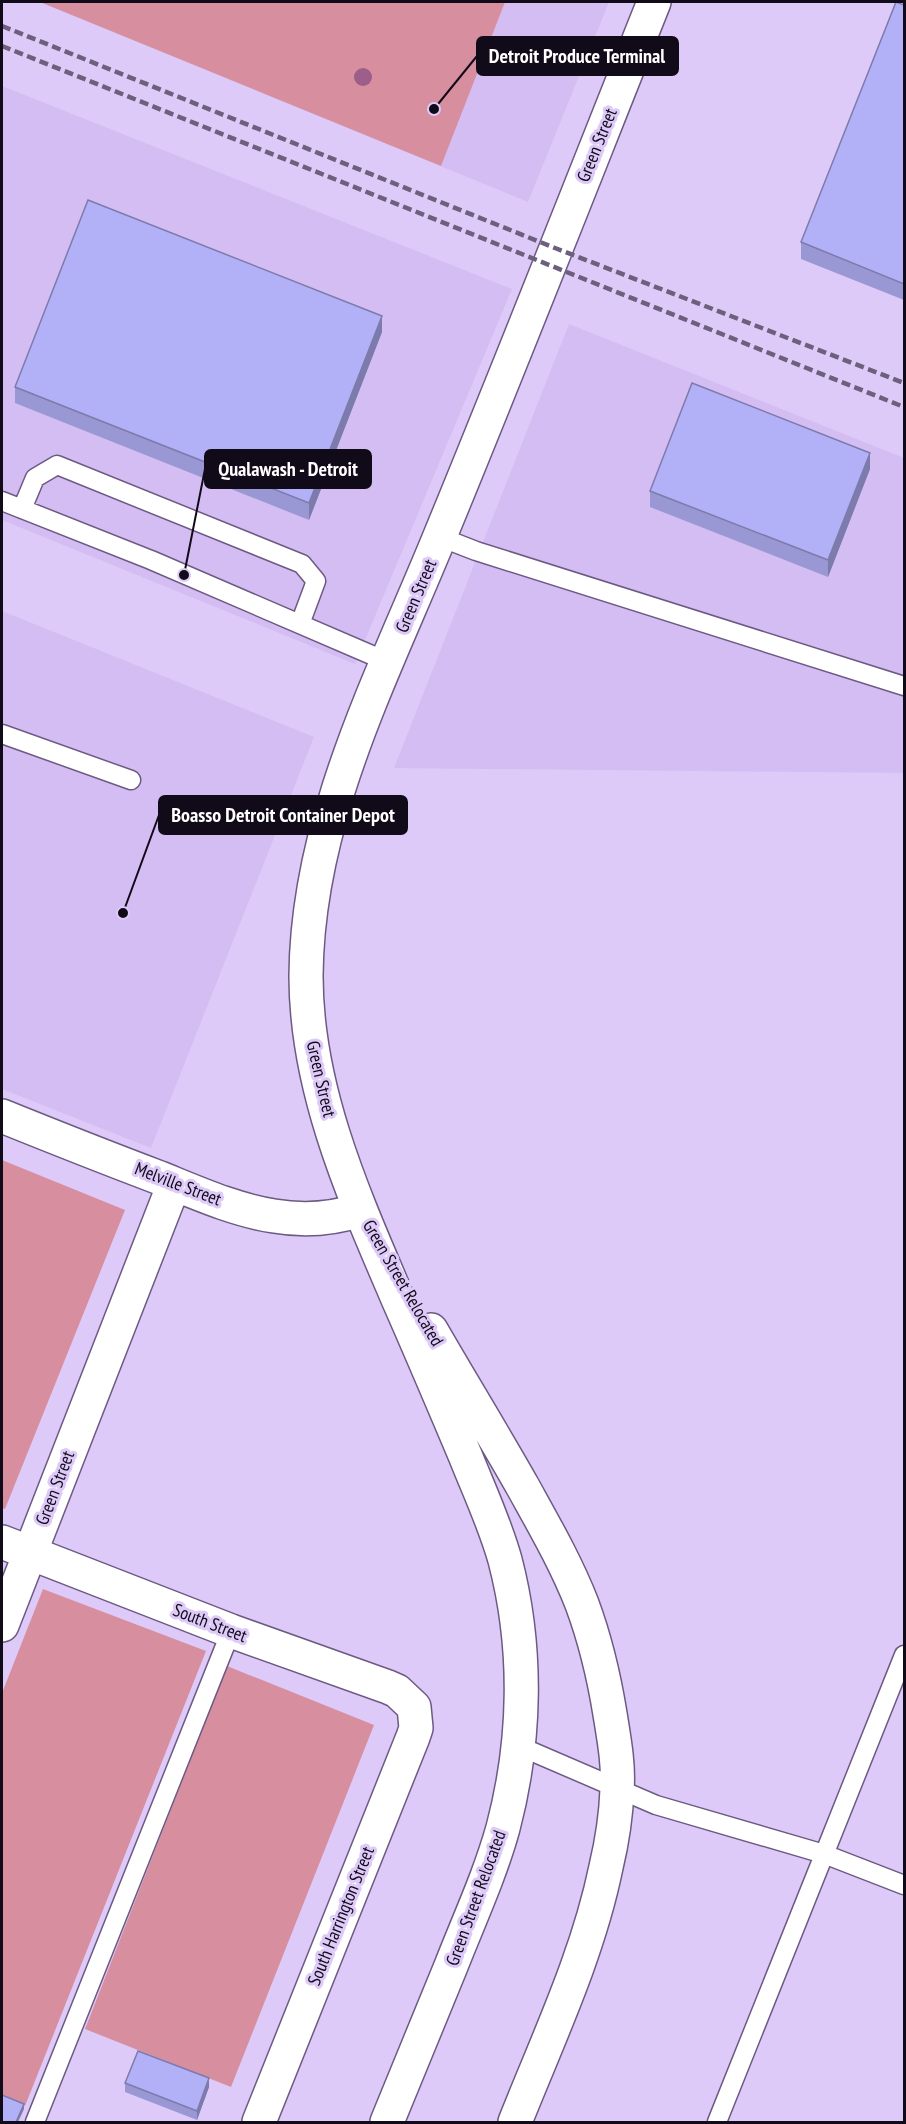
<svg xmlns="http://www.w3.org/2000/svg" width="906" height="2124" viewBox="0 0 906 2124" font-family="'PT Sans Narrow',sans-serif">
	<style>
		.built { fill: #d4bdf2 }
		.green { fill: #d78f9f }
		.lines { fill: none; stroke-linecap: round; stroke-linejoin: round }
		.lane-casing { stroke: #6c5a83; stroke-width: 21 }
		.street-casing { stroke: #6c5a83; stroke-width: 36 }
		.secondary-casing { stroke: #6c5a83; stroke-width: 36 }
		.lane { stroke: #fff; stroke-width: 18 }
		.street { stroke: #fff; stroke-width: 33 }
		.secondary { stroke: #fff; stroke-width: 33 }
		.rail { stroke: #6d607d; stroke-width: 4.5; stroke-dasharray: 9 4.5; stroke-linecap: butt }
		.tree { fill: #9d5f89 }
		.wall { fill: #9997d4 }
		.shaded-wall { fill: #7d7bac }
		.building { fill: #b2b0f6; stroke: #7d7bac; stroke-width: 1.5 }
		.labels { text-anchor: middle; stroke-width: 6; stroke-linejoin: round; paint-order: stroke }
		.street-label { font-size: 18px; fill: #110a19; stroke: #decaf8 }
		.leader { fill: none; stroke: #110a19; stroke-width: 2 }
		.callout-dot { fill: #110a19; stroke: #decaf8; stroke-width: 2 }
		.callout { fill: #110a19; stroke: #110a19; stroke-width: 2 }
		.callout-label { font-size: 20px; text-anchor: middle; font-weight: bold; fill: #fff }
	</style>
	<rect width="100%" height="100%" fill="#decaf8"/>
	<path class="built" d="M 40,2 L 609,2 L 528,202 Z
		M 2,86 L 512,289 L 355,664 L 2,520 Z
		M 569,324 L 904,458 L 904,773 L 394,768 Z
		M 2,611 L 314,737 L 151,1148 L 2,1089 Z"/>
	<path class="green" d="M 40,2 L 505,2 L 441,166 Z
		M 2,1160 L 125,1210 L 5,1509 L 2,1508 Z
		M 43,1589 L 206,1651 L 25,2106 L 2,2096 L 2,1693 Z
		M 227,1666 L 374,1725 L 231,2087 L 85,2029 Z"/>
	<g class="lines">
		<g class="lane-casing">
			<path id="lane" d="M 2,501 L 151,560 L 388,662
				M 22,509 L 35,478 L 57,465 L 302,564 L 316,581 L 300,624
				M 440,537 L 476,551 L 904,686
				M 2,734 L 131,780
				M 519,1746 L 656,1805 L 824,1854 L 904,1885
				M 35,2122 L 231,1631
				M 717,2122 L 904,1655"/>
		</g>
		<g class="street-casing">
			<path id="street" d="M 2,1116 C 54,1137 107,1158 160,1178 C 197,1193 235,1210 274,1216 C 303,1221 332,1219 360,1210
				M 2,1542 L 231,1631 L 388,1687 L 397,1691 L 414,1707 L 416,1728 L 413,1737 L 259,2122
				M 2,1625 L 174,1184"/>
		</g>
		<g class="secondary-casing">
			<path id="secondary" d="M 431,1330 C 461,1382 493,1434 523,1487 C 544,1525 566,1563 582,1604 C 595,1639 604,1677 610,1714 C 614,1739 619,1765 617,1790 C 616,1816 612,1842 606,1867 C 588,1955 548,2039 515,2122
				M 387,2122 C 408,2070 430,2018 451,1966 C 469,1920 490,1875 503,1828 C 526,1741 528,1648 505,1560 C 495,1524 479,1490 465,1455 C 443,1403 421,1351 398,1299 C 354,1196 306,1090 306,976 C 307,819 382,678 440,536 C 513,359 583,180 654,2"/>
		</g>
		<use href="#lane" class="lane"/>
		<use href="#street" class="street"/>
		<use href="#secondary" class="secondary"/>
		<path class="rail" d="M 2,26 L 555,248 L 904,383
			M 2,46 L 904,407"/>
	</g>
	<circle class="tree" cx="363" cy="77" r="9"/>
	<path class="wall" d="M 904,5 L 904,300 L 801,259 L 801,242 Z
		M 382,332 L 309,520 L 15,403 L 15,387 Z
		M 870,469 L 828,577 L 650,507 L 650,491 Z
		M 125,2083 L 209,2087 L 197,2120 L 125,2092 Z"/>
	<path class="shaded-wall" d="M 382,316 L 382,332 L 309,520 L 309,503 Z
		M 870,453 L 870,469 L 828,577 L 828,560 Z
		M 209,2078 L 209,2087 L 197,2120 L 197,2111 Z
		M 24,2104 L 24,2109 L 18,2122 L 16,2122 Z"/>
	<path class="building" d="M 896,2 L 904,5 L 904,284 L 801,242 Z
		M 88,200 L 382,316 L 309,503 L 15,387 Z
		M 692,383 L 870,453 L 828,560 L 650,491 Z
		M 138,2051 L 209,2078 L 197,2111 L 125,2083 Z
		M 2,2095 L 24,2104 L 16,2122 L 2,2122 Z"/>
	<g class="labels">
		<g class="street-label">
			<text transform="translate(597 145) rotate(-68)" y="6">Green Street</text>
			<text transform="translate(416 596) rotate(-67)" y="6">Green Street</text>
			<text transform="translate(321 1079) rotate(77)" y="6">Green Street</text>
			<text transform="translate(178 1184) rotate(21)" y="6">Melville Street</text>
			<text transform="translate(403 1283) rotate(60)" y="6">Green Street Relocated</text>
			<text transform="translate(55 1488) rotate(-69)" y="6">Green Street</text>
			<text transform="translate(210 1623) rotate(21)" y="6">South Street</text>
			<text transform="translate(476 1898) rotate(-70)" y="6">Green Street Relocated</text>
			<text transform="translate(341 1916) rotate(-68)" y="6">South Harrington Street</text>
		</g>
	</g>
	<path class="leader" d="M434 109L477 56M184 575L205 469M123 913L159 815"/>
	<g class="callout-dot">
		<circle cx="434" cy="109" r="6"/>
		<circle cx="184" cy="575" r="6"/>
		<circle cx="123" cy="913" r="6"/>
	</g>
	<g class="callout">
		<rect x="477" y="37" width="201" height="38" rx="6"/>
		<rect x="205" y="450" width="166" height="38" rx="6"/>
		<rect x="159" y="796" width="248" height="38" rx="6"/>
	</g>
	<g class="callout-label">
		<text x="577" y="63">Detroit Produce Terminal</text>
		<text x="288" y="476">Qualawash - Detroit</text>
		<text x="283" y="822">Boasso Detroit Container Depot</text>
	</g>
	<rect width="906" height="2124" fill="none" stroke="#110a19" stroke-width="6"/>
</svg>
